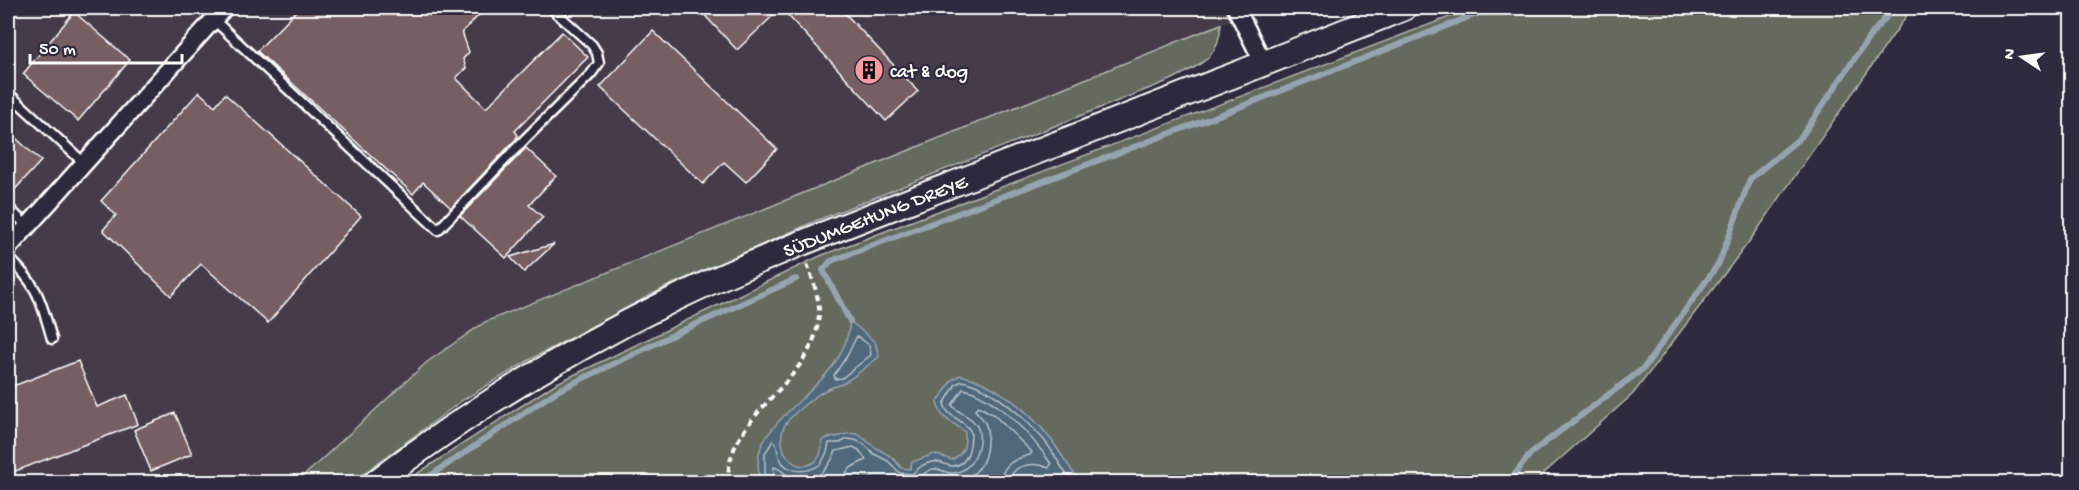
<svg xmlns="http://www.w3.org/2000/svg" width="2079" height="490" viewBox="0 0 2079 490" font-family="'Gochi Hand',sans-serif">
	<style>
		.built { fill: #443a49 }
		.green { fill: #656b5f; stroke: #b2b5af; stroke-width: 1.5 }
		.water { fill: #50687b; stroke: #96a4b0; stroke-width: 1.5 }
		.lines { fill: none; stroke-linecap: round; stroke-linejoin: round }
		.shore { stroke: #b9c3ca; stroke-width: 1.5 }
		.stream { stroke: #96a4b0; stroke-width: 6 }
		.building { fill: #765f64; stroke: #fff; stroke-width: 1.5 }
		.lane-casing { stroke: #fff; stroke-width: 13 }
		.street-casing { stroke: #fff; stroke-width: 21 }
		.secondary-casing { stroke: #fff; stroke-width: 28 }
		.path { stroke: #fff; stroke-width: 4; stroke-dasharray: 6 4.5; stroke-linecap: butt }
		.lane { stroke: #2f2a3d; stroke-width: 8 }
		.street { stroke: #2f2a3d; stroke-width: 16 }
		.secondary { stroke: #2f2a3d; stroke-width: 24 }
		.labels { text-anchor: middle; stroke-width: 4.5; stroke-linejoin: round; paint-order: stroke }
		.poi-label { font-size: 20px; fill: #fff; stroke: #2f2a3d; text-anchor: start }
		.street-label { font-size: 20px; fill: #fff; stroke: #2f2a3d }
	</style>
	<rect width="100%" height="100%" fill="#2f2a3d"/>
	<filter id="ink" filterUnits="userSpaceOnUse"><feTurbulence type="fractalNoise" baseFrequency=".0167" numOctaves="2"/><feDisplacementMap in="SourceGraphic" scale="12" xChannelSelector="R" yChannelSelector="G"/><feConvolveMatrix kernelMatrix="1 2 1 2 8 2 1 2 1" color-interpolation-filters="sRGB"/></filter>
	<g filter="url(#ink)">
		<path class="built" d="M 8,8 L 1263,8 L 1148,52 L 427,362 L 297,482 L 8,482 Z"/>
		<path class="green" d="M 1473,8 L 1912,8 L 1751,239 L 1633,394 L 1534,482 L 404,482 L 555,384 L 820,256 Z
			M 1221,24 C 1219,59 1201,64 1173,79 L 818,220 L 666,287 L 531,359 L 463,400 L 352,482 L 297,482 L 427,362 L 485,322 Z"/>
		<path class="water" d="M 850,321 L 875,342 L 879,357 C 868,365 857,375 845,382 C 840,386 833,386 828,389 C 817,394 791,414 785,425 C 774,443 791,477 815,462 C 821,457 822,448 822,441 C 829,436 833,438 840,436 C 862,428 863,441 878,449 C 888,455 895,458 901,468 L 910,469 L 912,462 L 934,454 L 952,460 C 965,452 965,447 965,432 C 952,420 943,423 937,403 L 952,380 L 960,375 C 994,382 1028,410 1049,437 C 1061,452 1069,469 1081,482 L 1044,482 L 1036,477 L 1015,482 L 878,482 L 874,478 L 863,475 L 854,482 L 760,482 C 758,473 757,459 760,450 C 763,439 772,429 780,420 C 808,390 847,366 850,321 Z"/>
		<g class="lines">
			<path class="shore" d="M 857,336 L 869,345 L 871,355 L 842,378 L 835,379 L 834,375 L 847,356 Z
				M 765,482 L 765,453 L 773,441 L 776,443 C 777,447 778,453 779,457 C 787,475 808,473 821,464 L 827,452 L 829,443 L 840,443 L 847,439 L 855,440 L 864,444 L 874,454 L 888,461 L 900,473 L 912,474 C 919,468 922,464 932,462 C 940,460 944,465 951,466 C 969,467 971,444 971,432 C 964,419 948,419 944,404 L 956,384 L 962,381 C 992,387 1024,417 1044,440 C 1055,453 1061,470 1073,482
				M 773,482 L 774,467 C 780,468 784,474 790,477 C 814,486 828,470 836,451 L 853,447 L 859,450 L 866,460 C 856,465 844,468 843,482
				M 890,482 L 893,479 L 913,482 C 921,478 924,471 933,469 C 940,468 945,473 951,473 C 972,474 985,443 977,426 C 971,415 958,414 952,405 L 963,389 C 995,395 1034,438 1051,464 L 1049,468 C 1035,462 1011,463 1010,482
				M 927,482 L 936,478 C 965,488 987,471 987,440 C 988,433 988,427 984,421 C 982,417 978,414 975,410 L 978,406 L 994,415 L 1032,452 L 1030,455 C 1014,459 1002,464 1001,482"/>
			<path class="stream" d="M 850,321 L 823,270 L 831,261 L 1227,112 L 1492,8
				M 421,482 L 557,391 L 679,332 L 796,279
				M 1509,482 L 1531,453 L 1644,368 L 1719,263 L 1750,179 L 1801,137 L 1870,36 L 1894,8"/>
		</g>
		<path class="building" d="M 299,8 L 486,8 L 462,32 L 469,52 L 463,59 L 466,68 L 456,78 L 486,108 L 562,32 L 588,57 L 515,131 L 518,135 L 516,139 L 451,208 L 423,182 L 413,194 L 257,51 Z
			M 698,8 L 840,8 L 918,91 L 886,121 L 781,8 L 737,50 Z
			M 74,12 L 130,60 L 78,121 L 23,74 Z
			M 653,31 L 777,149 L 746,182 L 724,162 L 703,184 L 600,87 Z
			M 199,92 L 215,106 L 225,94 L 361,216 L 268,323 L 201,264 L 171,296 L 103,230 L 116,215 L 101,201 Z
			M 8,131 L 41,161 L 8,197 Z
			M 526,148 L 556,176 L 529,205 L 543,217 L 506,258 L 460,216 Z
			M 554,244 L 524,272 L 510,257 Z
			M 78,361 L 97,407 L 127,395 L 138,424 L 8,474 L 8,388 Z
			M 175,413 L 192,454 L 151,471 L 134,430 Z"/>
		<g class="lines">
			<g class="lane-casing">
				<path id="lane" d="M 213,19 L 438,230 L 526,138 L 591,74 L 599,63 L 597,53 L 592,45 L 551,8
					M 8,93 L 84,163
					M 8,207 L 27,226
					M 8,257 C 39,287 40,298 52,339"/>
			</g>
			<g class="street-casing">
				<path id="street" d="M 1236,8 L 1264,64
					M 8,248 L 224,8"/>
			</g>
			<g class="secondary-casing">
				<g id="secondary">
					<path id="s1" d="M 376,482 C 468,412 568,351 672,300 C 775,250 883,212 989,170 C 1128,117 1266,63 1404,8"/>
				</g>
			</g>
			<path class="path" d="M 728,482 C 726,409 820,383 819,309 C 818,293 812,278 807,264"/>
			<use href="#lane" class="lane"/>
			<use href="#street" class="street"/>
			<use href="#secondary" class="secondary"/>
		</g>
	</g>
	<defs>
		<g id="building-disc" transform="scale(1.5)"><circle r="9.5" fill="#ff9aa2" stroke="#2f2a3d"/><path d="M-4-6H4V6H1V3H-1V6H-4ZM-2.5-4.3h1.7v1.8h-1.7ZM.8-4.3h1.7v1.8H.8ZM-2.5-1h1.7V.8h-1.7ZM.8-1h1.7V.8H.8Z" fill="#111"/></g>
	</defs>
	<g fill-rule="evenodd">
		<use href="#building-disc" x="869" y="70"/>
	</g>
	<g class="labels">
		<g class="poi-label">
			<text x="890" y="77">cat &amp; dog</text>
		</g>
		<g class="street-label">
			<text dy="7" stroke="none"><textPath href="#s1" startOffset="568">SÜDUMGEHUNG DREYE</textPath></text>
		</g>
	</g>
	<rect width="2079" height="490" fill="none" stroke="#2f2a3d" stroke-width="30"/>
	<rect x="15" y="15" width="2049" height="460" fill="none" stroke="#fff" stroke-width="2" filter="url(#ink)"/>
	<g transform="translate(2022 57) rotate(283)" stroke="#2f2a3d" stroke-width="4.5" paint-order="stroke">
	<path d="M0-4.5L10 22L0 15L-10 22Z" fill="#ffffff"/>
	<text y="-9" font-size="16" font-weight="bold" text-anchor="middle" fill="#ffffff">N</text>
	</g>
	<path d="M30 54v9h152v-9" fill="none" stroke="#ffffff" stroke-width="3"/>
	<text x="39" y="54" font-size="18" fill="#ffffff" stroke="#2f2a3d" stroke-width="4.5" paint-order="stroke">50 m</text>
</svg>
